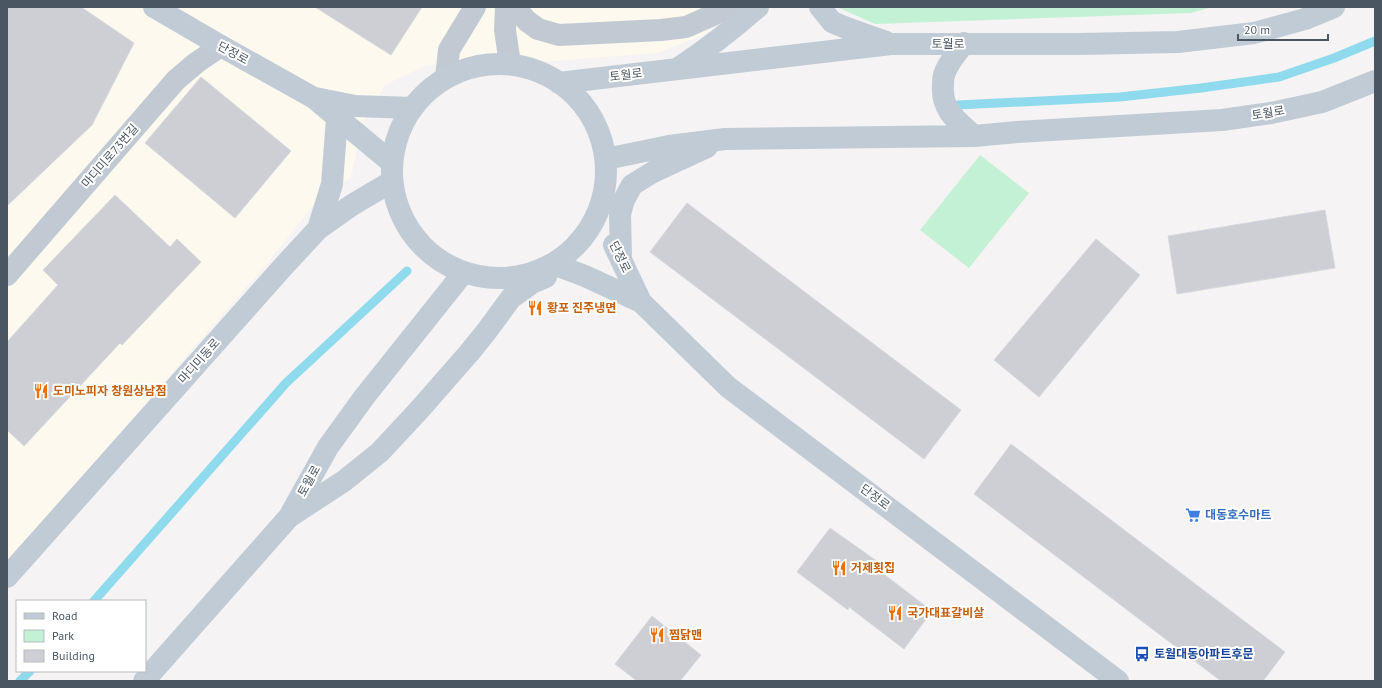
<svg xmlns="http://www.w3.org/2000/svg" width="1382" height="688" viewBox="0 0 1382 688" font-family="'PT Sans','Noto Sans KR',sans-serif">
	<style>
		.commercial { fill: #fdf9ef }
		.green { fill: #c3f1d5 }
		.lines { fill: none; stroke-linecap: round; stroke-linejoin: round }
		.stream { stroke: #90daee; stroke-width: 9 }
		.building { fill: #cdcfd5; stroke: #d7d9de }
		.street { stroke: #c1cad2; stroke-width: 22 }
		.secondary { stroke: #c1cbd6; stroke-width: 22 }
		.labels { text-anchor: middle; stroke-width: 4; stroke-linejoin: round; paint-order: stroke }
		.street-label { font-size: 12px; fill: #4a5661; stroke: #fff }
		.food-label { font-size: 12px; font-weight: bold; fill: #c56008; stroke: #fff; text-anchor: start }
		.shop-label { font-size: 12px; font-weight: bold; fill: #366cbe; stroke: #fff; text-anchor: start }
		.transit-label { font-size: 12px; font-weight: bold; fill: #164399; stroke: #fff; text-anchor: start }
	</style>
	<rect width="100%" height="100%" fill="#f5f3f3"/>
	<path class="commercial" d="M 7,7 L 730,7 L 721,19 L 704,35 L 657,53 L 515,64 L 427,65 L 385,85 L 362,125 L 351,178 L 323,193 L 269,261 L 7,563 Z"/>
	<path class="green" d="M 837,7 L 1212,7 L 1191,13 L 875,24 Z
		M 980,155 L 1029,193 L 969,268 L 920,230 Z"/>
	<g class="lines">
		<path class="stream" d="M 958,105 L 1120,97 L 1201,88 L 1279,77 L 1334,58 L 1375,41
			M 94,601 L 286,383 L 407,271
			M 20,681 L 30,671"/>
	</g>
	<path class="building" d="M 7,7 L 81,7 L 134,43 L 92,125 L 7,206 Z
		M 315,7 L 422,7 L 391,55 Z
		M 201,77 L 291,151 L 235,218 L 145,143 Z
		M 115,195 L 170,247 L 177,239 L 201,262 L 122,345 L 120,343 L 24,446 L 7,430 L 7,342 L 58,285 L 43,270 Z
		M 687,203 L 961,410 L 924,459 L 650,252 Z
		M 1325,210 L 1335,268 L 1177,294 L 1168,236 Z
		M 1096,239 L 1140,275 L 1039,397 L 994,360 Z
		M 1011,444 L 1285,652 L 1263,681 L 1221,681 L 974,494 Z
		M 830,528 L 881,564 L 877,569 L 932,611 L 904,649 L 849,607 L 848,610 L 797,572 Z
		M 652,616 L 701,655 L 680,681 L 637,681 L 615,664 Z"/>
	<g class="lines">
		<path class="street" d="M 506,7 L 505,30 L 510,64
			M 517,7 L 520,13 L 527,21 L 538,29 L 559,35 L 661,30 L 686,27 L 731,7
			M 446,78 L 449,50 L 475,7
			M 7,275 L 176,80 L 196,63 L 221,46"/>
		<path class="secondary" d="M 154,7 L 221,46 L 314,98 L 391,162
			M 820,7 L 832,22 L 849,29 L 886,42
			M 964,43 C 957,53 947,64 944,75 C 943,78 943,82 943,85 C 941,110 957,121 974,136
			M392 171a107 107 0 1 1 214 0a107 107 0 1 1-214 0Z
			M 680,67 C 707,49 733,29 758,7
			M 559,83 L 891,44 L 1078,44 L 1178,42 L 1254,33 L 1305,19 L 1334,7
			M 315,98 L 355,106 L 412,108
			M 606,159 L 669,146 L 725,139 L 974,136 L 1017,132 L 1222,120 L 1271,113 L 1322,102 L 1375,81
			M 318,229 L 332,184 L 337,118
			M 614,245 L 641,302
			M 621,258 L 620,214 L 624,200 L 632,185 L 653,172 L 707,147
			M 553,264 L 585,276 L 641,302 L 728,387 L 1118,681
			M 292,515 L 344,481 L 380,452 L 420,409 L 469,353 L 486,332 L 511,298 L 532,283 L 546,277
			M 7,577 L 282,268 L 318,229 L 352,205 L 391,182
			M 144,681 L 289,517 L 328,447 L 365,396 L 464,272"/>
	</g>
	<defs>
		<g id="restaurant-bare" transform="scale(1.2)"><path d="M-5-6h1v4h1v-4h1v4h1v-4h1v5L-1.5 .5V6h-2V.5L-5-1ZM5-6V6H3V1.5H1.5Q1.5-4 5-6Z" fill="#e8710a" stroke="#fff" stroke-width="2.5" paint-order="stroke"/></g>
		<g id="supermarket-bare" transform="scale(1.2)"><path d="M-6-5.5h2.5l.6 2H6L4.5 2H-2.5L-4.4-4H-6ZM-1.5 3.2a1.3 1.3 0 1 0 .1 0ZM3 3.2a1.3 1.3 0 1 0 .1 0Z" fill="#3f7fe0" stroke="#fff" stroke-width="2.5" paint-order="stroke"/></g>
		<g id="bus-bare" transform="scale(1.2)"><path d="M-5-6H5V4H4V6H2V4H-2V6H-4V4H-5ZM-3.5-4V0h7V-4ZM-3.5 1.2v1.5H-2V1.2ZM2 1.2v1.5H3.5V1.2Z" fill="#1a4fb4" stroke="#fff" stroke-width="2.5" paint-order="stroke"/></g>
	</defs>
	<g fill-rule="evenodd">
		<use href="#restaurant-bare" x="535" y="308"/>
		<use href="#restaurant-bare" x="41" y="391"/>
		<use href="#supermarket-bare" x="1193" y="515"/>
		<use href="#restaurant-bare" x="839" y="568"/>
		<use href="#restaurant-bare" x="895" y="613"/>
		<use href="#restaurant-bare" x="657" y="635"/>
		<use href="#bus-bare" x="1142" y="654"/>
	</g>
	<g class="labels">
		<g class="street-label">
			<text x="948" y="48">토월로</text>
			<text transform="translate(233 53) rotate(29)" y="4">단정로</text>
			<text transform="translate(626 75) rotate(-7)" y="4">토월로</text>
			<text transform="translate(1268 113) rotate(-10)" y="4">토월로</text>
			<text transform="translate(110 156) rotate(-49)" y="4">마디미로73번길</text>
			<text transform="translate(620 257) rotate(64)" y="4">단정로</text>
			<text transform="translate(199 361) rotate(-48)" y="4">마디미동로</text>
			<text transform="translate(309 481) rotate(-61)" y="4">토월로</text>
			<text transform="translate(875 497) rotate(37)" y="4">단정로</text>
		</g>
		<g class="food-label">
			<text x="547" y="312">황포 진주냉면</text>
			<text x="53" y="395">도미노피자 창원상남점</text>
			<text x="851" y="572">거제횟집</text>
			<text x="907" y="617">국가대표갈비살</text>
			<text x="669" y="639">찜닭맨</text>
		</g>
		<g class="shop-label">
			<text x="1205" y="519">대동호수마트</text>
		</g>
		<g class="transit-label">
			<text x="1154" y="658">토월대동아파트후문</text>
		</g>
	</g>
	<rect width="1382" height="688" fill="none" stroke="#4a5661" stroke-width="16"/>
	<rect x="16" y="600" width="130" height="72" fill="#ffffff" stroke="#b7bbc0"/>
	<rect x="24" y="613" width="20" height="6" fill="#c1cbd6" stroke="#b7bbc0"/>
	<text x="52" y="620" font-size="12" fill="#4a5661">Road</text>
	<rect x="24" y="630" width="20" height="12" fill="#c3f1d5" stroke="#b7bbc0"/>
	<text x="52" y="640" font-size="12" fill="#4a5661">Park</text>
	<rect x="24" y="650" width="20" height="12" fill="#cdcfd5" stroke="#b7bbc0"/>
	<text x="52" y="660" font-size="12" fill="#4a5661">Building</text>
	<path d="M1238 34v6h90v-6" fill="none" stroke="#4a5661" stroke-width="2"/>
	<text x="1244" y="34" font-size="12" fill="#4a5661" stroke="#ffffff" stroke-width="3" paint-order="stroke">20 m</text>
</svg>
